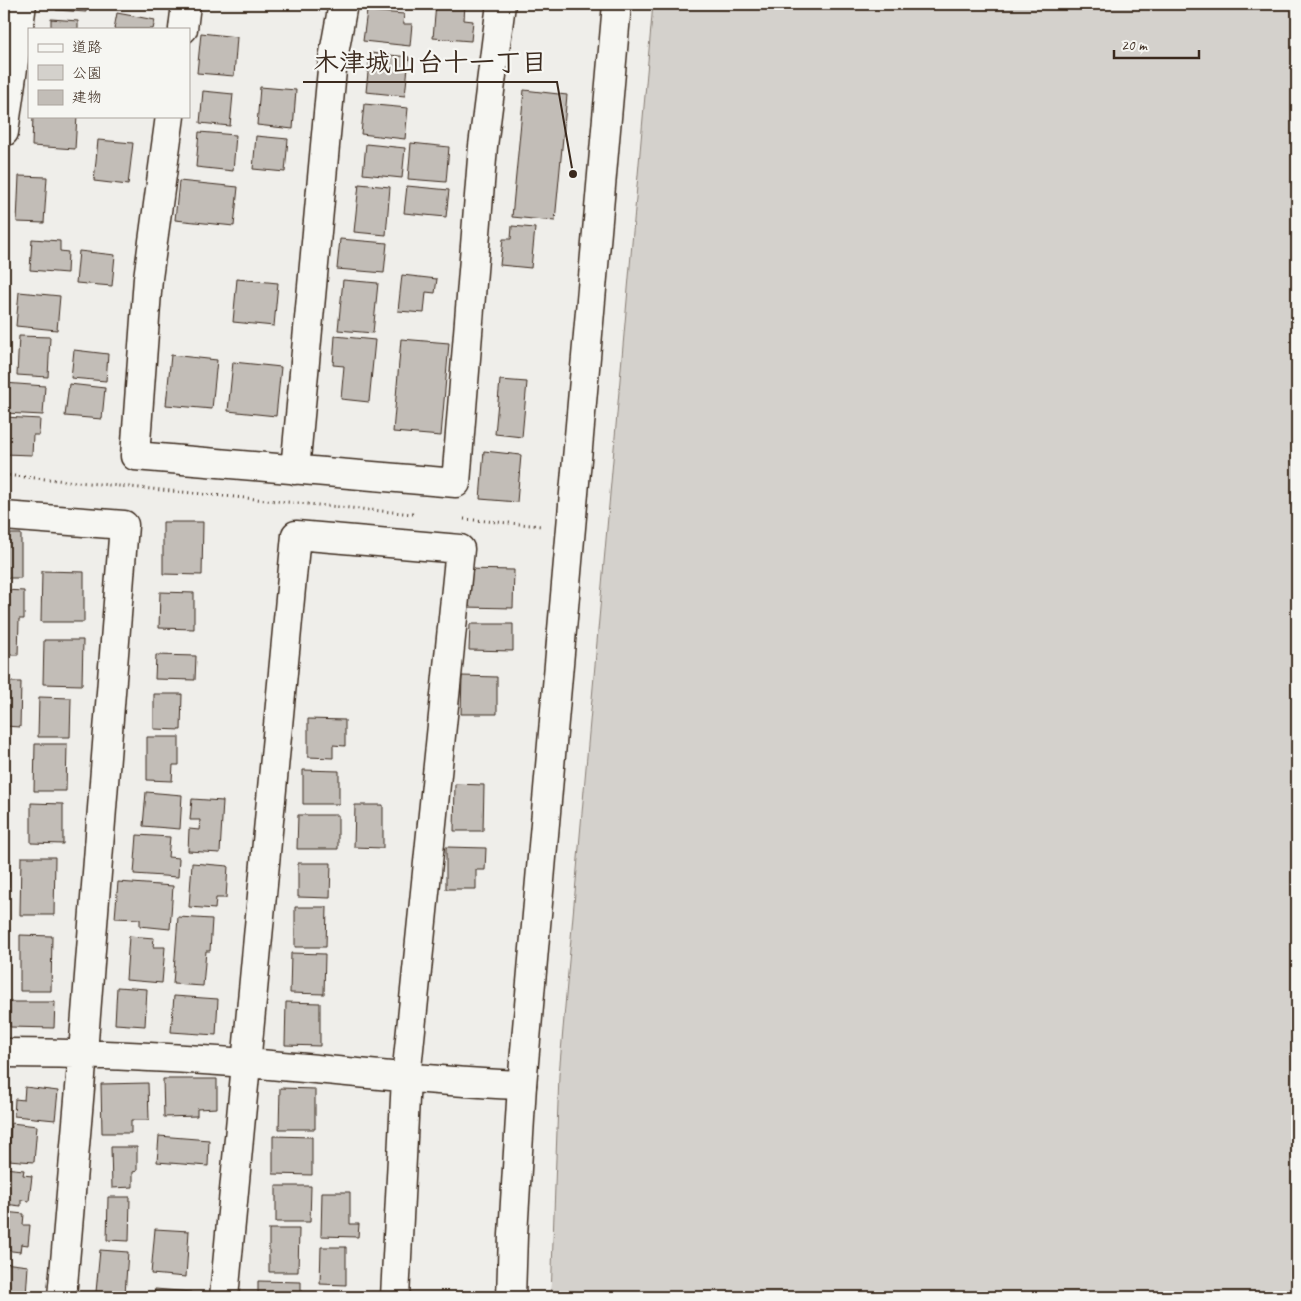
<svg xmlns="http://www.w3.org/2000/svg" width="1301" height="1301" viewBox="0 0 1301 1301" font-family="Caveat,'Klee One',sans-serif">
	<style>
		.green { fill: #d4d1cc; stroke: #887e75 }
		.building { fill: #c2bdb7; stroke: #3b2a1e }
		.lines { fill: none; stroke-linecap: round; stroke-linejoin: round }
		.minor-casing { stroke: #3b2a1e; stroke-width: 31 }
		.tertiary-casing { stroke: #3b2a1e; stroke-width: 31 }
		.path { stroke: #3b2a1e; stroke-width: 3; stroke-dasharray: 1 4; stroke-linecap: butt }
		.minor { stroke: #f6f6f2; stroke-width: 28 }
		.tertiary { stroke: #f6f6f2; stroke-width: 28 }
		.leader { fill: none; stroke: #3b2a1e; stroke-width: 2 }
		.callout-dot { fill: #3b2a1e; stroke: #f6f6f2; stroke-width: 2 }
		.callout-label { font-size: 26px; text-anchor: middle; font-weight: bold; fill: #3b2a1e; stroke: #f6f6f2; stroke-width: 4.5; stroke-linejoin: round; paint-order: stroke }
	</style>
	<rect width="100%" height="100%" fill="#efeeea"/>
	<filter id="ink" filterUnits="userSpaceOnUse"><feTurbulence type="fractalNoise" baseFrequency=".02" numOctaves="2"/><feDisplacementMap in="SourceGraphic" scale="10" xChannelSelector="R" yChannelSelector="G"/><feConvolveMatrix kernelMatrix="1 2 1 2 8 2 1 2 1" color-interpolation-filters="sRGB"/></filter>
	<g filter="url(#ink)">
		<path class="green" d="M 653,4 L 1297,4 L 1297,1297 L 551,1297 L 559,1075 Z"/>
		<path class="building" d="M 56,4 L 86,4 L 86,12 L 56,10 Z
			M 436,4 L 465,4 L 464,20 L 473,21 L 471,41 L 433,38 Z
			M 367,11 L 404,14 L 403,24 L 412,24 L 410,46 L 363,41 Z
			M 117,13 L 155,20 L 153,29 L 114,29 Z
			M 51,19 L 78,21 L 78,29 L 51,29 Z
			M 201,33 L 237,37 L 234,76 L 197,73 Z
			M 370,53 L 409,57 L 405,96 L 366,92 Z
			M 260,87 L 296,90 L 293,129 L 257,125 Z
			M 524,90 L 567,95 L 555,221 L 512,217 Z
			M 203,91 L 233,94 L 230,126 L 200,123 Z
			M 364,104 L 408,108 L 405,139 L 361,134 Z
			M 33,116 L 77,116 L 75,149 L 32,146 Z
			M 199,132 L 236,135 L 233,171 L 196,167 Z
			M 256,136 L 288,139 L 285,172 L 253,169 Z
			M 98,140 L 133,143 L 128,185 L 94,181 Z
			M 411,143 L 449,147 L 446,182 L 408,179 Z
			M 366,144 L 405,148 L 402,178 L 363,174 Z
			M 19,176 L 47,177 L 44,223 L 17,222 Z
			M 179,181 L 238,187 L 234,226 L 175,220 Z
			M 359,184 L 390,187 L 386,235 L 354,232 Z
			M 407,186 L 449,190 L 446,217 L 404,213 Z
			M 512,226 L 535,228 L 531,268 L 500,265 L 503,239 L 511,239 Z
			M 32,239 L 60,241 L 60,251 L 68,252 L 67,273 L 30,270 Z
			M 340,239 L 387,243 L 384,273 L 337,269 Z
			M 79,251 L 115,255 L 112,286 L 76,283 Z
			M 402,275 L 437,279 L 435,293 L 426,292 L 424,313 L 398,311 Z
			M 237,279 L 278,283 L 274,326 L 233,322 Z
			M 343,280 L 378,283 L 373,333 L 338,330 Z
			M 19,292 L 60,296 L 57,330 L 16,326 Z
			M 19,336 L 50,337 L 48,377 L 17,375 Z
			M 335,336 L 375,340 L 369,402 L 341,399 L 344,366 L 333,365 Z
			M 401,339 L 449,343 L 441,436 L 393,432 Z
			M 74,350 L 108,354 L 106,381 L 71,378 Z
			M 171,355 L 217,360 L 212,409 L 166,405 Z
			M 233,362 L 281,367 L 276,416 L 228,411 Z
			M 500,380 L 527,382 L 522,437 L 495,434 Z
			M 4,383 L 45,386 L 43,415 L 4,413 Z
			M 69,384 L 105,388 L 102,419 L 65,416 Z
			M 4,417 L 40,419 L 39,435 L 33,435 L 32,455 L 4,454 Z
			M 484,451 L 521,455 L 517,502 L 480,499 Z
			M 163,522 L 203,522 L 202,575 L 163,574 Z
			M 4,534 L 21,534 L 21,578 L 4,578 Z
			M 465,569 L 514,570 L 513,608 L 464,607 Z
			M 42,571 L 84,572 L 84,622 L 41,622 Z
			M 4,590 L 24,591 L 24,619 L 19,619 L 18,655 L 4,655 Z
			M 160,592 L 194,593 L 194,629 L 159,628 Z
			M 470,624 L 513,624 L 513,651 L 469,650 Z
			M 44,640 L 83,640 L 82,685 L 43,684 Z
			M 156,655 L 196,656 L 195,680 L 155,679 Z
			M 462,676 L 497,677 L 497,714 L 461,714 Z
			M 4,682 L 21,682 L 20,727 L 4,726 Z
			M 154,694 L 182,694 L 181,730 L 154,729 Z
			M 39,697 L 71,698 L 70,737 L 38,737 Z
			M 308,719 L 345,720 L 345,746 L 333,745 L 333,758 L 308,757 Z
			M 147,737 L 179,737 L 179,765 L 173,765 L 172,781 L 147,780 Z
			M 35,744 L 67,744 L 66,791 L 34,791 Z
			M 303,770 L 339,771 L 339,804 L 303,804 Z
			M 455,784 L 484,785 L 483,831 L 454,831 Z
			M 146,792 L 182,795 L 180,829 L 143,826 Z
			M 192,799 L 223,801 L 220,853 L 188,851 L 189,829 L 199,830 L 200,820 L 190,820 Z
			M 31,803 L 63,804 L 63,844 L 31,843 Z
			M 355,805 L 383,805 L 383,848 L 354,847 Z
			M 298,815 L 338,815 L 338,849 L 297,849 Z
			M 137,835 L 170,837 L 168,857 L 179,858 L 178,877 L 134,874 Z
			M 446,847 L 486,848 L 485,870 L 476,870 L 476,889 L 446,889 Z
			M 21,857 L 55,857 L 54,915 L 20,915 Z
			M 4,859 L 10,859 L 9,887 L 4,887 Z
			M 192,863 L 228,866 L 226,898 L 216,898 L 215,909 L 189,907 Z
			M 298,863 L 331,863 L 330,898 L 298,897 Z
			M 118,882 L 173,886 L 170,929 L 140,926 L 140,919 L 115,918 Z
			M 295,907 L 327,907 L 326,947 L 295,947 Z
			M 178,917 L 212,919 L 210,951 L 206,951 L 203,986 L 173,984 Z
			M 20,935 L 52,936 L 51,991 L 20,991 Z
			M 129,936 L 154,938 L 153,947 L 165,947 L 162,983 L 126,980 Z
			M 291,953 L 325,954 L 324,994 L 290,993 Z
			M 117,987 L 147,989 L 145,1026 L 115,1024 Z
			M 174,996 L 218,999 L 216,1035 L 171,1032 Z
			M 10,1002 L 55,1002 L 54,1028 L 10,1027 Z
			M 286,1002 L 320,1003 L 320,1046 L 285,1045 Z
			M 163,1079 L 217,1079 L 217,1108 L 197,1109 L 197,1116 L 164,1117 Z
			M 148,1083 L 149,1120 L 131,1120 L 131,1133 L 102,1133 L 101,1084 Z
			M 25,1087 L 58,1091 L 55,1120 L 14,1116 L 15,1099 L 24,1100 Z
			M 280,1088 L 315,1089 L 315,1129 L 279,1129 Z
			M 11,1123 L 37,1126 L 34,1162 L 8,1160 Z
			M 159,1136 L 209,1140 L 208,1166 L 157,1162 Z
			M 273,1136 L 312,1137 L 312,1175 L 273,1174 Z
			M 111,1147 L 137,1147 L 137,1171 L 133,1172 L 133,1187 L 112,1188 Z
			M 4,1168 L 24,1170 L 23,1175 L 32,1176 L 29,1201 L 21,1200 L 21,1206 L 4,1204 Z
			M 276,1186 L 311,1186 L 310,1222 L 276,1222 Z
			M 322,1192 L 350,1192 L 350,1224 L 359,1224 L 358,1237 L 321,1236 Z
			M 108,1197 L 130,1197 L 129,1241 L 107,1240 Z
			M 4,1212 L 24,1214 L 23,1225 L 30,1225 L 28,1245 L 21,1244 L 20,1252 L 4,1250 Z
			M 155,1229 L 189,1231 L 186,1277 L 151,1274 Z
			M 269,1229 L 299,1229 L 298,1272 L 269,1272 Z
			M 321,1247 L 346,1247 L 346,1285 L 320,1284 Z
			M 100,1250 L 128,1252 L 125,1294 L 96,1292 Z
			M 4,1263 L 28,1266 L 26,1296 L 4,1294 Z
			M 258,1281 L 301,1282 L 301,1297 L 250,1297 L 250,1295 L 258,1295 Z
			M 155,1289 L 191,1292 L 191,1297 L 154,1297 Z"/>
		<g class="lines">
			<g class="minor-casing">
				<path id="minor" d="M 183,29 L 186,4
					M 170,116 L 148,278 L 135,456 L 456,483 L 483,146 L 501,4
					M 4,132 L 22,4
					M 295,470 L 333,59 L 343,4
					M 4,516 L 124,525 L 83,1053 L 62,1297
					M 4,1053 C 85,1053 166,1057 246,1063 C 338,1070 430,1082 522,1085
					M 224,1297 L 296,535 L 460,549 L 406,1078 L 395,1297"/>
			</g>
			<g class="tertiary-casing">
				<path id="tertiary" d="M 511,1297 L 513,1235 L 522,1085 L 617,4"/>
			</g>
			<path class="path" d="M 4,475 L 413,514
				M 464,519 L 542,526"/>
			<use href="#minor" class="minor"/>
			<use href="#tertiary" class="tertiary"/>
		</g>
	</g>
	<path class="leader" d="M573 174L557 82H303"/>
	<circle class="callout-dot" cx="573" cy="174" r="5"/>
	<g class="callout-label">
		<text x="430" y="71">木津城山台十一丁目</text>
	</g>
	<rect width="1301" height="1301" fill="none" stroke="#f6f6f2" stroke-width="20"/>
	<rect x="10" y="10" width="1281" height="1281" fill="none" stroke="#3b2a1e" stroke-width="2" filter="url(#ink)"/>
	<rect x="28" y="28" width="162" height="90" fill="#f6f6f2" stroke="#aba49d"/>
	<rect x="38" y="44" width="25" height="8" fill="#f6f6f2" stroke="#aba49d"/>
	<text x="72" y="52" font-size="15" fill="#3b2a1e">道路</text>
	<rect x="38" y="65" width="25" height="15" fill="#d4d1cc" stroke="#aba49d"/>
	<text x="72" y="78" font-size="15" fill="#3b2a1e">公園</text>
	<rect x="38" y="90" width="25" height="15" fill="#c2bdb7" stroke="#aba49d"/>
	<text x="72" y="102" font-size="15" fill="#3b2a1e">建物</text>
	<path d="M1114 50v8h85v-8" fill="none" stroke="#3b2a1e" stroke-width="2.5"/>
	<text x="1121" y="50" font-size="15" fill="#3b2a1e" stroke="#f6f6f2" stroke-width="4" paint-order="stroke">20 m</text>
</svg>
